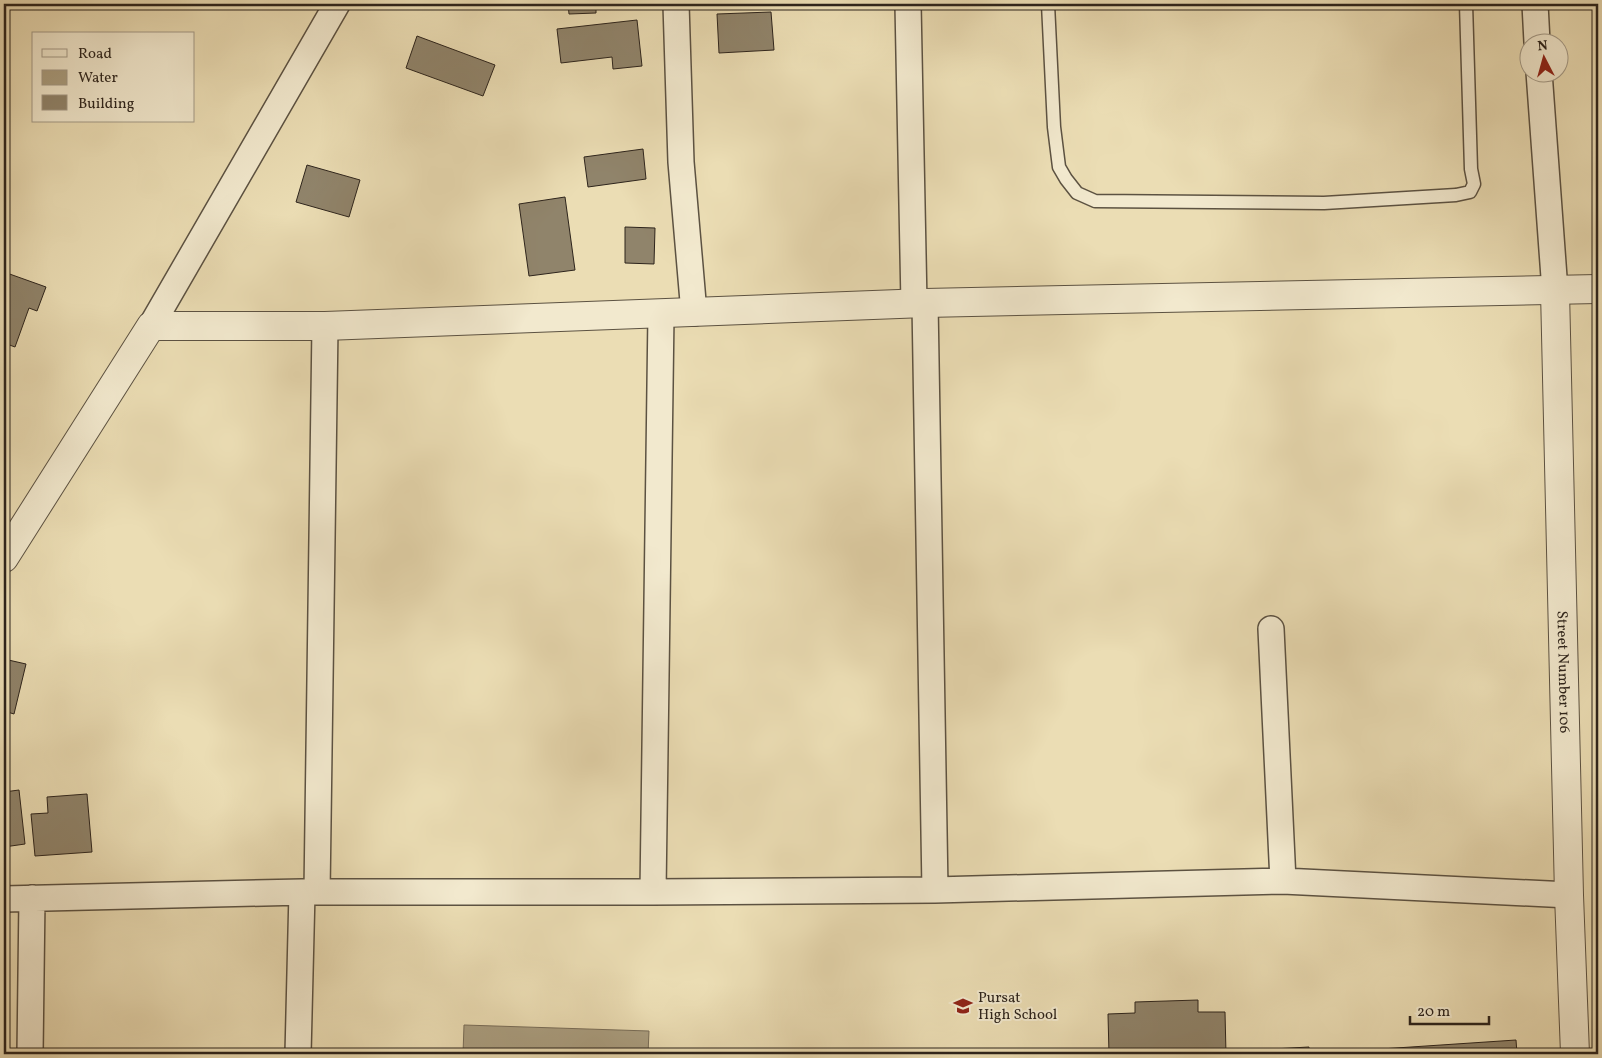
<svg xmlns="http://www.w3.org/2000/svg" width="1602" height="1058" viewBox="0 0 1602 1058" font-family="Vollkorn,serif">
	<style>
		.water { fill: #aa9e80; stroke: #786d58 }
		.building { fill: #90846b; stroke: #2d241c }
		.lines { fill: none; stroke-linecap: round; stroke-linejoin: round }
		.service-casing { stroke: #5c5242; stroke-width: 15 }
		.minor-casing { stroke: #5c5242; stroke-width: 28 }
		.tertiary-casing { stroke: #5c5242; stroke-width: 30 }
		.service { stroke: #f2e9ce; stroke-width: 12 }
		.minor { stroke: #f2e9ce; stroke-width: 25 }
		.tertiary { stroke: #f2e9ce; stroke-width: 28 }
		.labels { text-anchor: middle; stroke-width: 4; stroke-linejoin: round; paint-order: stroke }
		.street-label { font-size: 15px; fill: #2d241c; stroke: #f2e9ce }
		.poi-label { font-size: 15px; fill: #2d241c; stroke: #f2e9ce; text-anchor: start }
	</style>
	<rect width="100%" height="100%" fill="#ebddb4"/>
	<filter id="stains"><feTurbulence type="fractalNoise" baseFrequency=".004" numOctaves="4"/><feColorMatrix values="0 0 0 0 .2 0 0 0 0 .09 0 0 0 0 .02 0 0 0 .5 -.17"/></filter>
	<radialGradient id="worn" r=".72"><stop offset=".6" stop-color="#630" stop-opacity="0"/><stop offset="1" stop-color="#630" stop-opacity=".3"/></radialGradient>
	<path class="water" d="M 464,1025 L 649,1031 L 648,1054 L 463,1054 Z"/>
	<path class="building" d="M 568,4 L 596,4 L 596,13 L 569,14 Z
		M 771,12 L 774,50 L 719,53 L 717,14 Z
		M 637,20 L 642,66 L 613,69 L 612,57 L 561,63 L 557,29 Z
		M 417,36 L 495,65 L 483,96 L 406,68 Z
		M 643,149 L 646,179 L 588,187 L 584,157 Z
		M 307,165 L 360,180 L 349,217 L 296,202 Z
		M 565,197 L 575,270 L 529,276 L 519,204 Z
		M 625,227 L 655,228 L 654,264 L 625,263 Z
		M 4,272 L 46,287 L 37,311 L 29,308 L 15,347 L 4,343 Z
		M 4,659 L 26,664 L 14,714 L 4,711 Z
		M 19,790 L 25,844 L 4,847 L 4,792 Z
		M 87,794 L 92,852 L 35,856 L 31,814 L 48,813 L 47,797 Z
		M 1198,1000 L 1198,1012 L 1225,1012 L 1226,1054 L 1109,1054 L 1108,1014 L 1135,1013 L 1135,1002 Z
		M 1516,1040 L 1517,1054 L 1321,1054 L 1321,1053 Z
		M 1309,1047 L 1309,1054 L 1255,1054 L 1255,1050 Z"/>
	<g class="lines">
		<g class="service-casing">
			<path id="service" d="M 1048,4 L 1054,127 L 1059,167 L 1066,179 L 1077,193 L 1095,201 L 1324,203 L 1456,195 L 1470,192 L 1474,184 L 1471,169 L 1466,4"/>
		</g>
		<g class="minor-casing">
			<path id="minor" d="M 676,4 L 681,162 L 694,313
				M 908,4 L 914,304
				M 1535,4 L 1537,42
				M 1539,72 L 1555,291
				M 925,303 L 935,890
				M 151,326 L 337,4
				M 1271,629 L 1283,881
				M 317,892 L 325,326
				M 653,892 L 661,314
				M 4,899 L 302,892 L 653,892 L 935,890 L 1283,881 L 1569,895
				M 30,1054 L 32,898
				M 298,1054 L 302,892"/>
		</g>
		<g class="tertiary-casing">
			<g id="tertiary">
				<path id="s1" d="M 1555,291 L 1569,895 L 1575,1054"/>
				<path d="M 4,558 L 151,326 L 325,326 L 925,303 L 1598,289"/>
			</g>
		</g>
		<use href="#service" class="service"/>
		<use href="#minor" class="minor"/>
		<use href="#tertiary" class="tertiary"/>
	</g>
	<defs>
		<g id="school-bare" transform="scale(1.5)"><path d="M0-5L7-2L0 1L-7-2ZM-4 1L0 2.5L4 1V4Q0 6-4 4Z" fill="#8f2418" stroke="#f2e9ce" stroke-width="2.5" paint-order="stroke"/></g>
	</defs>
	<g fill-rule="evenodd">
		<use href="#school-bare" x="963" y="1006"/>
	</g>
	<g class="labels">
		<g class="street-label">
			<text dy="5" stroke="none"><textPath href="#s1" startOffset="381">Street Number 106</textPath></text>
		</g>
		<g class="poi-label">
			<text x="978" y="1002">Pursat<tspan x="978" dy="17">High School</tspan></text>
		</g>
	</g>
	<rect width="1602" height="1058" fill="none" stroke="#ebddb4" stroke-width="20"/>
	<rect x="5" y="5" width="1592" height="1048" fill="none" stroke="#2d241c" stroke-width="2.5"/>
	<rect x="10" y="10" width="1582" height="1038" fill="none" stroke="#2d241c"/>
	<rect x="32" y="32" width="162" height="90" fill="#f2e9ce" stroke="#a39a87"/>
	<rect x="42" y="49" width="25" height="8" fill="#f2e9ce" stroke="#a39a87"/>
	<text x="78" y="58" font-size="15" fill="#2d241c">Road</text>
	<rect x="42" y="70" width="25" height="15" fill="#aa9e80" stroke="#a39a87"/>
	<text x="78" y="82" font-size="15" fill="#2d241c">Water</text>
	<rect x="42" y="95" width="25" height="15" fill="#90846b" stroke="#a39a87"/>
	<text x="78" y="108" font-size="15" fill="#2d241c">Building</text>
	<g transform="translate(1544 58) rotate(354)"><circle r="24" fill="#f2e9ce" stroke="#a39a87"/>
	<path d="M0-4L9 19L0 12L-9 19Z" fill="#8f2418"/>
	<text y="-8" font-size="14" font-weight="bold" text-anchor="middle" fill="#2d241c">N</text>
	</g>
	<path d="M1410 1016v8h79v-8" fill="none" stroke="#2d241c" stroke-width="2.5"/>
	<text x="1417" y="1016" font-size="15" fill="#2d241c" stroke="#f2e9ce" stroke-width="4" paint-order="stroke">20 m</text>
	<rect width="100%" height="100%" filter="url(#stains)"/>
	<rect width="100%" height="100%" fill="url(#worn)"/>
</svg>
